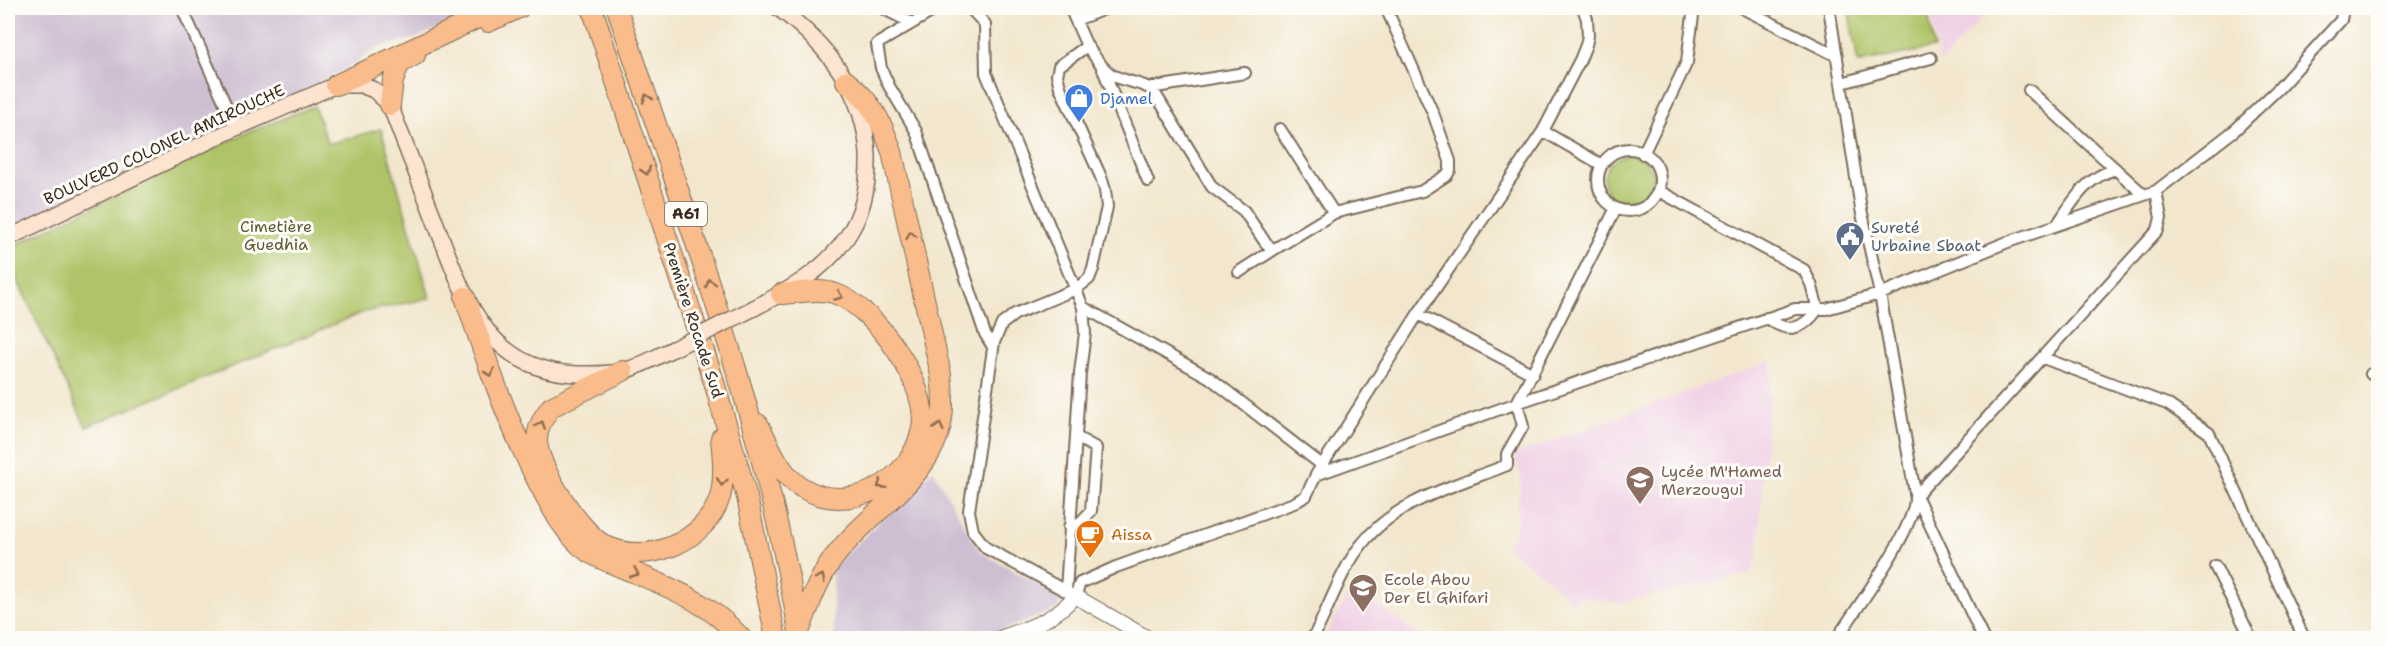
<svg xmlns="http://www.w3.org/2000/svg" width="2386" height="646" viewBox="0 0 2386 646" font-family="'Shantell Sans',sans-serif">
	<style>
		.built { fill: #f0d0e5 }
		.industrial { fill: #cebed2 }
		.green { fill: #afc468; stroke: #757743; stroke-width: 1.5 }
		.lines { fill: none; stroke-linecap: round; stroke-linejoin: round }
		.minor-casing { stroke: #7b6c5b; stroke-width: 14 }
		.tertiary-casing { stroke: #7b6c5b; stroke-width: 16 }
		.secondary-casing { stroke: #7b6c5b; stroke-width: 18 }
		.motorway-casing { stroke: #7b6c5b; stroke-width: 22 }
		.minor { stroke: #fff; stroke-width: 10 }
		.tertiary { stroke: #fff; stroke-width: 14 }
		.secondary { stroke: #fde4d0; stroke-width: 15 }
		.motorway { stroke: #f9bc8a; stroke-width: 20 }
		.secondary-bridge-casing { stroke: #7b6c5b; stroke-width: 18; stroke-linecap: butt }
		.secondary-bridge { stroke: #fde4d0; stroke-width: 15 }
		.oneway { stroke: #906c4f }
		.labels { text-anchor: middle; stroke-width: 6; stroke-linejoin: round; paint-order: stroke }
		.shield { fill: #fdfcf7; stroke: #75695f; stroke-width: 1.5 }
		.shield-label { font-size: 15px; font-weight: bold; fill: #3b2a1e }
		.shop-label { font-size: 16px; fill: #366cbe; stroke: #fdfcf7; text-anchor: start }
		.street-label { font-size: 16px; fill: #3b2a1e; stroke: #fdfcf7 }
		.park-label { font-size: 16px; fill: #5e5834; stroke: #fdfcf7 }
		.service-label { font-size: 16px; fill: #4e5e75; stroke: #fdfcf7; text-anchor: start }
		.education-label { font-size: 16px; fill: #785e54; stroke: #fdfcf7; text-anchor: start }
		.food-label { font-size: 16px; fill: #c56008; stroke: #fdfcf7; text-anchor: start }
	</style>
	<rect width="100%" height="100%" fill="#fdfcf7"/>
	<filter id="ink" filterUnits="userSpaceOnUse"><feTurbulence type="fractalNoise" baseFrequency=".0167" numOctaves="2"/><feDisplacementMap in="SourceGraphic" scale="12" xChannelSelector="R" yChannelSelector="G"/><feConvolveMatrix kernelMatrix="1 2 1 2 8 2 1 2 1" color-interpolation-filters="sRGB"/></filter>
	<filter id="wash" filterUnits="userSpaceOnUse"><feTurbulence type="fractalNoise" baseFrequency=".008" numOctaves="4" result="noise"/><feDisplacementMap in="SourceGraphic" scale="24" xChannelSelector="R" yChannelSelector="G"/><feGaussianBlur stdDeviation="1.35" result="paint"/><feColorMatrix in="noise" values="0 0 0 0 0 0 0 0 0 0 0 0 0 0 0 0 0 1.4 0 .05"/><feComposite in="paint" operator="in"/></filter>
	<g filter="url(#wash)">
		<rect width="100%" height="100%" fill="#f2e6cc"/>
		<path class="built" d="M 1930,8 L 1990,8 L 1940,64 Z
			M 1772,361 L 1757,563 L 1749,574 L 1618,603 L 1578,596 L 1574,602 L 1505,545 L 1515,535 L 1521,475 L 1514,455 Z
			M 1352,588 L 1424,638 L 1324,638 Z"/>
		<path class="industrial" d="M 8,8 L 483,8 L 416,38 L 379,47 L 346,69 L 236,124 L 8,230 Z
			M 933,470 L 979,551 L 1057,595 L 1061,608 L 981,638 L 834,638 L 832,568 Z"/>
		<path class="green" d="M 1848,8 L 1927,8 L 1934,48 L 1858,63 Z
			M 314,106 L 328,144 L 381,129 L 430,298 L 364,312 L 86,427 L 8,260 L 8,248 L 244,134 Z
			M1604 180a25 25 0 1 1 50 0a25 25 0 1 1-50 0Z"/>
	</g>
	<g filter="url(#ink)">
		<g class="lines">
			<g class="minor-casing">
				<path id="minor" d="M 182,8 L 236,128
					M 882,8 L 912,23
					M 938,8 L 877,44 L 881,68 L 889,86 L 916,131 L 985,334 L 993,347
					M 970,8 L 985,24 L 986,73 L 1083,307 L 1085,333 L 1080,373 L 1066,591
					M 1070,8 L 1087,46 L 1059,66 L 1057,75 L 1060,87 L 1101,177 L 1105,190 L 1107,207 L 1093,269 L 1089,279 L 1076,289 L 1015,314 L 1002,324 L 994,342 L 969,511 L 973,531 L 986,548 L 1075,596 L 1080,583 L 1116,567 L 1294,503 L 1306,496 L 1316,475 L 1418,314 L 1543,131 L 1580,60 L 1586,45 L 1588,36 L 1587,19 L 1583,8
					M 1742,8 L 1837,56
					M 1829,8 L 1861,209 L 1880,294 L 1915,493 L 1983,638
					M 1076,20 L 1107,8
					M 1087,46 C 1094,55 1102,69 1112,75 C 1125,82 1140,82 1153,90 L 1212,187 L 1244,211 L 1265,242 L 1273,250 L 1334,213 L 1422,191 L 1447,175 L 1450,170 L 1450,161 L 1433,113 L 1386,8
					M 1102,67 L 1148,181
					M 1842,83 L 1931,58
					M 1149,88 L 1245,73
					M 2029,90 L 2144,195
					M 1280,129 L 1334,213
					M 1543,131 L 1602,165
					M1598 180a31 31 0 1 1 62 0a31 31 0 1 1-62 0Z
					M 1643,154 L 1687,62 L 1694,8
					M 1659,191 L 1804,270 L 1811,284 L 1818,309 C 1803,330 1788,334 1767,318
					M 2057,225 C 2073,201 2086,177 2116,169
					M 1239,272 L 1273,250
					M 1083,307 L 1210,378 L 1327,469
					M 1418,314 L 1533,374
					M 2043,358 L 2167,404 L 2209,433 L 2304,638
					M 2371,374 L 2378,377
					M 1316,475 L 1517,403 L 1795,309 L 1826,309 L 1880,294 L 2005,243 L 2156,191 L 2235,130 L 2279,88 L 2341,20 L 2343,8
					M 1916,496 L 2158,230 L 2161,218 L 2156,191
					M 1069,527 L 1079,524 L 1091,511 L 1096,448 L 1076,437
					M 2215,566 L 2251,638
					M 1313,638 C 1329,608 1340,571 1362,544 C 1396,500 1458,485 1507,465 L 1507,454 L 1523,426 L 1517,403 L 1616,208
					M 1837,638 C 1856,609 1917,527 1915,496"/>
			</g>
			<g class="tertiary-casing">
				<path id="tertiary" d="M 1000,638 C 1030,627 1053,621 1075,596 L 1148,638"/>
			</g>
			<g class="secondary-casing">
				<path id="secondary" d="M 8,238 L 236,128 L 336,85 L 361,85 L 374,90 L 390,105 C 405,145 421,184 436,224 C 464,296 486,371 577,374 C 593,374 608,375 623,371 C 640,367 657,356 673,349
					M 754,308 C 789,290 824,271 847,237 C 863,213 869,183 868,154 C 864,92 827,44 778,8"/>
			</g>
			<g class="motorway-casing">
				<path id="motorway" d="M 592,8 L 714,382 L 747,497 L 776,638
					M 617,8 C 685,215 765,422 800,638
					M 488,22 L 519,8
					M 336,85 L 499,8
					M 390,105 L 393,81 L 399,64 L 415,55
					M 465,297 C 486,360 507,421 537,480 C 550,505 564,534 587,551 C 601,560 618,566 633,572 C 675,590 710,603 741,638
					M 623,371 L 551,407 C 543,417 537,427 537,440 C 537,467 580,532 604,545 C 645,567 706,542 720,497 C 725,478 723,458 721,438
					M 758,424 C 770,445 779,474 801,487 C 849,517 912,482 922,428 C 930,385 875,308 836,294 C 820,288 798,293 781,294
					M 799,632 C 810,603 819,574 840,550 C 877,504 944,471 943,403 C 943,394 942,384 941,375 L 892,152 C 881,120 872,102 846,81"/>
			</g>
			<use href="#minor" class="minor"/>
			<use href="#tertiary" class="tertiary"/>
			<use href="#secondary" class="secondary"/>
			<use href="#motorway" class="motorway"/>
			<g class="secondary-bridge-casing">
				<path id="secondary-bridge" d="M 673,349 L 754,308"/>
			</g>
			<use href="#secondary-bridge" class="secondary-bridge"/>
		</g>
		<defs><path id="oneway-chevron" d="M-2-3.5L2.5 0L-2 3.5" fill="none" stroke-width="1.6" stroke-linecap="round" stroke-linejoin="round" transform="scale(1.5)"/></defs>
		<g class="oneway">
			<use href="#oneway-chevron" transform="translate(647 98) rotate(-109)"/>
			<use href="#oneway-chevron" transform="translate(646 171) rotate(72)"/>
			<use href="#oneway-chevron" transform="translate(911 235) rotate(-102)"/>
			<use href="#oneway-chevron" transform="translate(710 283) rotate(-107)"/>
			<use href="#oneway-chevron" transform="translate(839 296) rotate(22)"/>
			<use href="#oneway-chevron" transform="translate(490 373) rotate(71)"/>
			<use href="#oneway-chevron" transform="translate(541 425) rotate(-70)"/>
			<use href="#oneway-chevron" transform="translate(939 427) rotate(-77)"/>
			<use href="#oneway-chevron" transform="translate(722 482) rotate(97)"/>
			<use href="#oneway-chevron" transform="translate(881 485) rotate(147)"/>
			<use href="#oneway-chevron" transform="translate(635 573) rotate(23)"/>
			<use href="#oneway-chevron" transform="translate(821 578) rotate(-63)"/>
		</g>
	</g>
	<defs>
		<g id="shop-pin" transform="scale(1.5)"><path d="M0 17L-7.5 6A9.5 9.5 0 1 1 7.5 6Z" fill="#3f7fe0" stroke="#fdfcf7"/><path d="M-5-2.5h2.3a2.7 3.5 0 0 1 5.4 0H5L5.5 6h-11ZM-1.5-2.5h3a1.5 2.3 0 0 0-3 0Z" fill="#fff"/></g>
		<g id="civic-pin" transform="scale(1.5)"><path d="M0 17L-7.5 6A9.5 9.5 0 1 1 7.5 6Z" fill="#5c6f8a" stroke="#fdfcf7"/><path d="M-.6-6.5H3V-4.5H.6V-3L4-1V1h2V6H-6V1h2V-1L-.6-3ZM-1.2 2.5V6h2.4V2.5Z" fill="#fff"/></g>
		<g id="school-pin" transform="scale(1.5)"><path d="M0 17L-7.5 6A9.5 9.5 0 1 1 7.5 6Z" fill="#8d6e63" stroke="#fdfcf7"/><path d="M0-5L7-2L0 1L-7-2ZM-4 1L0 2.5L4 1V4Q0 6-4 4Z" fill="#fff"/></g>
		<g id="cafe-pin" transform="scale(1.5)"><path d="M0 17L-7.5 6A9.5 9.5 0 1 1 7.5 6Z" fill="#e8710a" stroke="#fdfcf7"/><path d="M-5.5-4.5H6V0H3Q3 3.5 0 3.5H-2.5Q-5.5 3.5-5.5 0ZM3-3.2v2h1.7v-2ZM-6 4.5H4V6H-6Z" fill="#fff"/></g>
	</defs>
	<g fill-rule="evenodd">
		<use href="#shop-pin" x="1079" y="98"/>
		<use href="#civic-pin" x="1850" y="236"/>
		<use href="#school-pin" x="1640" y="480"/>
		<use href="#cafe-pin" x="1090" y="534"/>
		<use href="#school-pin" x="1363" y="588"/>
	</g>
	<g class="labels">
		<rect class="shield" x="665" y="202" width="42" height="24" rx="4.5"/>
		<g class="shield-label">
			<text x="686" y="219">A61</text>
		</g>
		<g class="shop-label">
			<text x="1100" y="104">Djamel</text>
		</g>
		<g class="street-label">
			<text transform="translate(164 144) rotate(-25)" y="6">BOULVERD COLONEL AMIROUCHE</text>
			<text transform="translate(694 320) rotate(72)" y="6">Première Rocade Sud</text>
		</g>
		<g class="park-label">
			<text x="276" y="232">Cimetière<tspan x="276" dy="18">Guedhia</tspan></text>
		</g>
		<g class="service-label">
			<text x="1871" y="233">Sureté<tspan x="1871" dy="18">Urbaine Sbaat</tspan></text>
		</g>
		<g class="education-label">
			<text x="1661" y="477">Lycée M'Hamed<tspan x="1661" dy="18">Merzougui</tspan></text>
			<text x="1384" y="585">Ecole Abou<tspan x="1384" dy="18">Der El Ghifari</tspan></text>
		</g>
		<g class="food-label">
			<text x="1111" y="540">Aissa</text>
		</g>
	</g>
	<rect width="2386" height="646" fill="none" stroke="#fdfcf7" stroke-width="30"/>
</svg>
